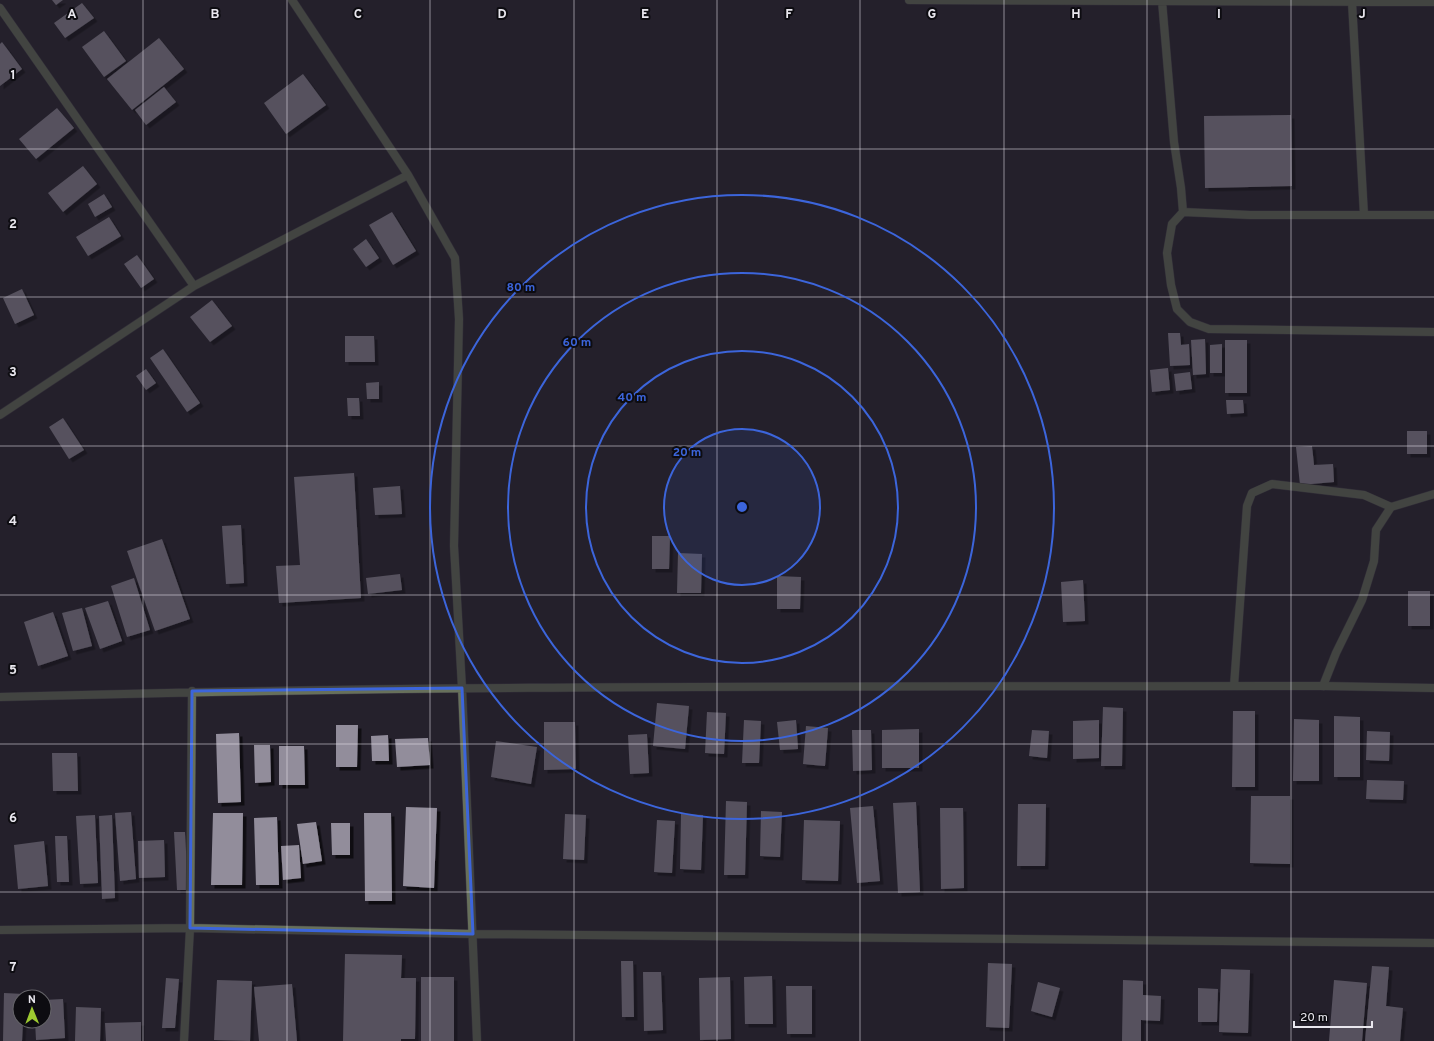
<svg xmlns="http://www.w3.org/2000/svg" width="1434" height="1041" viewBox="0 0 1434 1041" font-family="Overpass,sans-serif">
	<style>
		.building { fill: #928d9b; filter: url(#shadow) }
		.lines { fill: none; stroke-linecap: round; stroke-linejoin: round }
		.lane-casing { stroke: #403d47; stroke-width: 9 }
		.street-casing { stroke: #403d47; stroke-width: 9 }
		.lane { stroke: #67705b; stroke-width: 8 }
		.street { stroke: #67705b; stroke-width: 8 }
		.marked { fill: none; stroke: #3c65db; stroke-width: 3; stroke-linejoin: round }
		.grid { fill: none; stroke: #e9e7ee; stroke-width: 1; stroke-opacity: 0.55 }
		.ring { fill: none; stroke: #3c65db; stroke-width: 2 }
		.grid-label { font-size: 13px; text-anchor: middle; font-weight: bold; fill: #e9e7ee; stroke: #0d0c11; stroke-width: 4; stroke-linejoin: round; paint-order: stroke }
		.centre { fill: #3c65db; stroke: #0d0c11; stroke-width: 2 }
		.ring-label { font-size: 12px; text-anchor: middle; font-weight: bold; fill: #3c65db; stroke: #0d0c11; stroke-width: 4; stroke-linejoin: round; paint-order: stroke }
	</style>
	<defs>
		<filter id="shadow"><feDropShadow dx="3.5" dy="3.5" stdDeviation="0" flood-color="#0009"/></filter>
	</defs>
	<rect width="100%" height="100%" fill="#25212c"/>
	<path class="building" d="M 52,0 L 63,0 L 56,5 Z
		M 82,3 L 94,18 L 65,38 L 54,23 Z
		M 104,31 L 126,61 L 104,77 L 82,47 Z
		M 159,38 L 184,69 L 132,110 L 107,79 Z
		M 2,42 L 22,69 L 0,86 L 0,44 Z
		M 303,74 L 326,105 L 286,134 L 264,103 Z
		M 164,87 L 176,102 L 146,125 L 135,110 Z
		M 57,108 L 74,128 L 36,159 L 19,139 Z
		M 1291,115 L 1292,186 L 1205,188 L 1204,116 Z
		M 83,166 L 97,184 L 63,212 L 48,193 Z
		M 104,194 L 112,207 L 95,217 L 88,204 Z
		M 392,212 L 416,251 L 393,265 L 369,225 Z
		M 109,217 L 121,236 L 88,256 L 76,237 Z
		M 366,239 L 379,258 L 366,267 L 353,249 Z
		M 137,255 L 154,279 L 141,288 L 124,264 Z
		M 22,289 L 34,315 L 15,324 L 3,298 Z
		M 212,300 L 232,326 L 210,342 L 190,317 Z
		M 1168,333 L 1180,333 L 1181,345 L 1189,344 L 1190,365 L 1170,366 Z
		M 345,336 L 374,336 L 375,362 L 345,362 Z
		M 1205,339 L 1206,374 L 1193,375 L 1191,340 Z
		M 1225,340 L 1247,340 L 1247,393 L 1225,393 Z
		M 1222,344 L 1222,373 L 1210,373 L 1210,345 Z
		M 163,349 L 200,403 L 187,412 L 150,358 Z
		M 1168,368 L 1170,390 L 1152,392 L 1150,370 Z
		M 146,369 L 156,383 L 146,390 L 136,376 Z
		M 1190,372 L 1192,389 L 1176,391 L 1174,374 Z
		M 379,382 L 379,399 L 367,399 L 366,383 Z
		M 347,398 L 359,398 L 360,416 L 348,416 Z
		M 1226,400 L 1243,400 L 1244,413 L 1227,414 Z
		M 63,418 L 84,450 L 69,459 L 49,427 Z
		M 1407,431 L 1427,431 L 1427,454 L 1407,454 Z
		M 1312,446 L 1314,465 L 1333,464 L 1334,482 L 1300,485 L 1296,447 Z
		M 354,473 L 361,598 L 279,603 L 276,566 L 300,565 L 294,477 Z
		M 400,486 L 402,514 L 375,515 L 373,488 Z
		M 241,525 L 244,583 L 226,584 L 222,526 Z
		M 652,536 L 670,536 L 669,569 L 652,569 Z
		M 162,539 L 190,619 L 155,631 L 127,551 Z
		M 678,553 L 702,554 L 701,593 L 677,593 Z
		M 400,574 L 402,590 L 368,594 L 366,578 Z
		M 777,576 L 801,577 L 800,609 L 777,609 Z
		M 134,578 L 150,630 L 127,637 L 111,586 Z
		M 1083,580 L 1085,621 L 1063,622 L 1061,582 Z
		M 1408,591 L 1430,591 L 1430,626 L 1408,626 Z
		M 108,601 L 122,641 L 100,649 L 85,608 Z
		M 82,608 L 92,646 L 73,651 L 62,613 Z
		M 53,612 L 68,656 L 38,666 L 24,622 Z
		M 657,703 L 689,706 L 685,749 L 653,746 Z
		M 1103,707 L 1123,708 L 1122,766 L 1101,766 Z
		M 1233,711 L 1255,711 L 1255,787 L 1232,787 Z
		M 707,712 L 726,713 L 724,754 L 705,753 Z
		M 1334,716 L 1360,717 L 1360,777 L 1334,777 Z
		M 1294,719 L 1319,720 L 1319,781 L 1293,781 Z
		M 744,720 L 761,721 L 759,763 L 742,763 Z
		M 796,720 L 798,749 L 780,750 L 777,722 Z
		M 1099,720 L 1099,758 L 1073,759 L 1073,721 Z
		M 544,722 L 575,722 L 576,769 L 544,770 Z
		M 336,725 L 358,725 L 357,767 L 336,767 Z
		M 806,726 L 828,728 L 825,766 L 803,764 Z
		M 919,729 L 919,768 L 882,768 L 882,730 Z
		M 852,730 L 871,730 L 872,770 L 853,771 Z
		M 1032,730 L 1049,731 L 1047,758 L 1029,756 Z
		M 1367,731 L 1390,732 L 1389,761 L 1366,760 Z
		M 239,733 L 241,802 L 218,803 L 216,734 Z
		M 647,734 L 649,773 L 630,774 L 628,735 Z
		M 388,735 L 389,761 L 372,761 L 371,736 Z
		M 428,738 L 430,765 L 397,767 L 395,739 Z
		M 496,741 L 537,747 L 531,784 L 491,777 Z
		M 254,745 L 270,745 L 271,782 L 255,783 Z
		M 279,746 L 304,746 L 305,785 L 279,785 Z
		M 52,753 L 77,753 L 78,791 L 53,791 Z
		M 1367,780 L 1404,781 L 1403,800 L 1366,799 Z
		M 1251,796 L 1290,796 L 1290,864 L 1250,863 Z
		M 726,801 L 747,802 L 745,875 L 724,875 Z
		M 916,802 L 920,892 L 898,893 L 893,803 Z
		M 1018,804 L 1046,804 L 1045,866 L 1017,866 Z
		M 873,806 L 880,881 L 857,883 L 850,808 Z
		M 406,807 L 437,808 L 434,888 L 403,886 Z
		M 940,808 L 963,808 L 964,888 L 941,889 Z
		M 761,811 L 782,812 L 780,857 L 760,856 Z
		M 131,812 L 136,879 L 120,881 L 115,813 Z
		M 213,813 L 243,813 L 242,885 L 211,885 Z
		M 364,813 L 391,813 L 392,901 L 365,901 Z
		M 565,814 L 586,815 L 584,860 L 563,859 Z
		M 681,814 L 703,815 L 701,870 L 680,869 Z
		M 95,815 L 98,883 L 80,884 L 76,816 Z
		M 112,815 L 115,898 L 102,899 L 99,816 Z
		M 277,817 L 279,885 L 256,885 L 254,818 Z
		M 657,820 L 675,821 L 672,873 L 654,872 Z
		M 804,820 L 840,821 L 838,881 L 802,880 Z
		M 316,822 L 322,861 L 303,864 L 297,824 Z
		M 331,823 L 350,823 L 350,855 L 332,855 Z
		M 174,832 L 185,832 L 188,890 L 177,890 Z
		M 55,836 L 67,836 L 69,882 L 57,882 Z
		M 164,840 L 165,877 L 139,878 L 138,841 Z
		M 44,841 L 48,886 L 18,889 L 14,845 Z
		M 299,845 L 301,878 L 283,880 L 281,846 Z
		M 345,954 L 402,955 L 401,978 L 416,978 L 415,1039 L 401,1039 L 401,1041 L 343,1041 Z
		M 621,961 L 633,961 L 634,1017 L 622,1017 Z
		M 988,963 L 1012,964 L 1009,1028 L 986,1027 Z
		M 1372,966 L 1389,967 L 1386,1006 L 1403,1008 L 1400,1041 L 1365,1041 Z
		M 1221,969 L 1250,970 L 1248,1033 L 1219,1032 Z
		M 643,972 L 661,972 L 663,1030 L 644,1031 Z
		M 772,976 L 773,1024 L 745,1024 L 744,977 Z
		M 421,977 L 454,977 L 454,1041 L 421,1041 Z
		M 730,977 L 731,1039 L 700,1040 L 699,978 Z
		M 166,978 L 179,979 L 175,1028 L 162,1028 Z
		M 217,980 L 252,981 L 250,1041 L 214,1040 Z
		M 1123,980 L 1143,981 L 1143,995 L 1161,996 L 1160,1021 L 1141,1020 L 1141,1041 L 1122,1041 Z
		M 1334,980 L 1367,983 L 1362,1041 L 1329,1041 Z
		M 1038,982 L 1060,988 L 1052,1017 L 1031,1011 Z
		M 292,984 L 297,1041 L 259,1041 L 254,987 Z
		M 786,986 L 812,986 L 812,1034 L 787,1034 Z
		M 1198,988 L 1218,989 L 1217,1022 L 1198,1022 Z
		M 4,993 L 24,994 L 24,997 L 20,997 L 20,1021 L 23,1021 L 22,1041 L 3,1041 Z
		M 63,999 L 65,1038 L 36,1040 L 35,1021 L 44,1021 L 44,1000 Z
		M 76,1007 L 101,1008 L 100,1041 L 75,1041 Z
		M 141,1022 L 141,1041 L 106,1041 L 105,1023 Z"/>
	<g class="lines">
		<g class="lane-casing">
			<path id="lane" d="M 1323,686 L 1336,653 L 1362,600 L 1374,561 L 1376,530 L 1391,507 L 1434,494"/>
		</g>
		<g class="street-casing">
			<path id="street" d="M 292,0 L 408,175 L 455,258 L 459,319 L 454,546 L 462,688 L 477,1041
				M 909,0 L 1434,2
				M 1162,1 L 1174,142 L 1181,188 L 1183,212 L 1250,215 L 1434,215
				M 1352,2 L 1364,215
				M 0,8 L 194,286
				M 1183,212 L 1172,224 L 1167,253 L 1171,285 L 1177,309 L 1190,322 L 1209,329 L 1434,332
				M 0,415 L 194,286 L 408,175
				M 1234,686 L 1247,506 L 1252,493 L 1272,484 L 1364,495 L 1391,507
				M 0,697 C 441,684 882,687 1323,686 L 1434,688
				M 0,930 L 190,928 L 473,934 L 1434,943
				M 184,1041 L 190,928 L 192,691"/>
		</g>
		<use href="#lane" class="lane"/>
		<use href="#street" class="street"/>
	</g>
	<path d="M0 0H1434V1041H0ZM 462,688 L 473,934 L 190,928 L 192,691 Z" fill="#25212c" fill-opacity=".55" fill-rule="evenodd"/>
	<path class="marked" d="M 462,688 L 473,934 L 190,928 L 192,691 Z"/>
	<path class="grid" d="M 143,0 L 143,1041M 287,0 L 287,1041M 430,0 L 430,1041M 574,0 L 574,1041M 717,0 L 717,1041M 860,0 L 860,1041M 1004,0 L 1004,1041M 1147,0 L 1147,1041M 1291,0 L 1291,1041M 0,149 L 1434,149M 0,297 L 1434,297M 0,446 L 1434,446M 0,595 L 1434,595M 0,744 L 1434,744M 0,892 L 1434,892"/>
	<circle cx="742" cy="507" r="78" fill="#3c65db" fill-opacity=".12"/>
	<g class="ring">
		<circle cx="742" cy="507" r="78"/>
		<circle cx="742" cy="507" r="156"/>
		<circle cx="742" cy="507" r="234"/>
		<circle cx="742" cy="507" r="312"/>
	</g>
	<g class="grid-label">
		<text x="72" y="18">A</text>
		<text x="215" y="18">B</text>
		<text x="358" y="18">C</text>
		<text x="502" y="18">D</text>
		<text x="645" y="18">E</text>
		<text x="789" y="18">F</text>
		<text x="932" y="18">G</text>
		<text x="1076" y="18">H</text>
		<text x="1219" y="18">I</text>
		<text x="1362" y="18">J</text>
		<text x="13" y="79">1</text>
		<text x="13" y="228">2</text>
		<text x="13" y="376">3</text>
		<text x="13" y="525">4</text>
		<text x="13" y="674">5</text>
		<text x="13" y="822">6</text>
		<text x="13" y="971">7</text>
	</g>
	<circle cx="742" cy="507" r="6" class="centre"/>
	<g class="ring-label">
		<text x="521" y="291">80 m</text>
		<text x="577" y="346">60 m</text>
		<text x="632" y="401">40 m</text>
		<text x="687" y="456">20 m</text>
	</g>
	<g transform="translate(32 1009) rotate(359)"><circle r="19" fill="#0d0c11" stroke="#656469"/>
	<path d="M0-3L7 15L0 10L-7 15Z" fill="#9dca30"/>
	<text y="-6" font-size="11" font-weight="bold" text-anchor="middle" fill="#e9e7ee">N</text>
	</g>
	<path d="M1294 1021v6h78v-6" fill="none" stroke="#e9e7ee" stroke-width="2"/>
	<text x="1300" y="1021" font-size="12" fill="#e9e7ee" stroke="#0d0c11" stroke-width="3" paint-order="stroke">20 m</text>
</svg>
